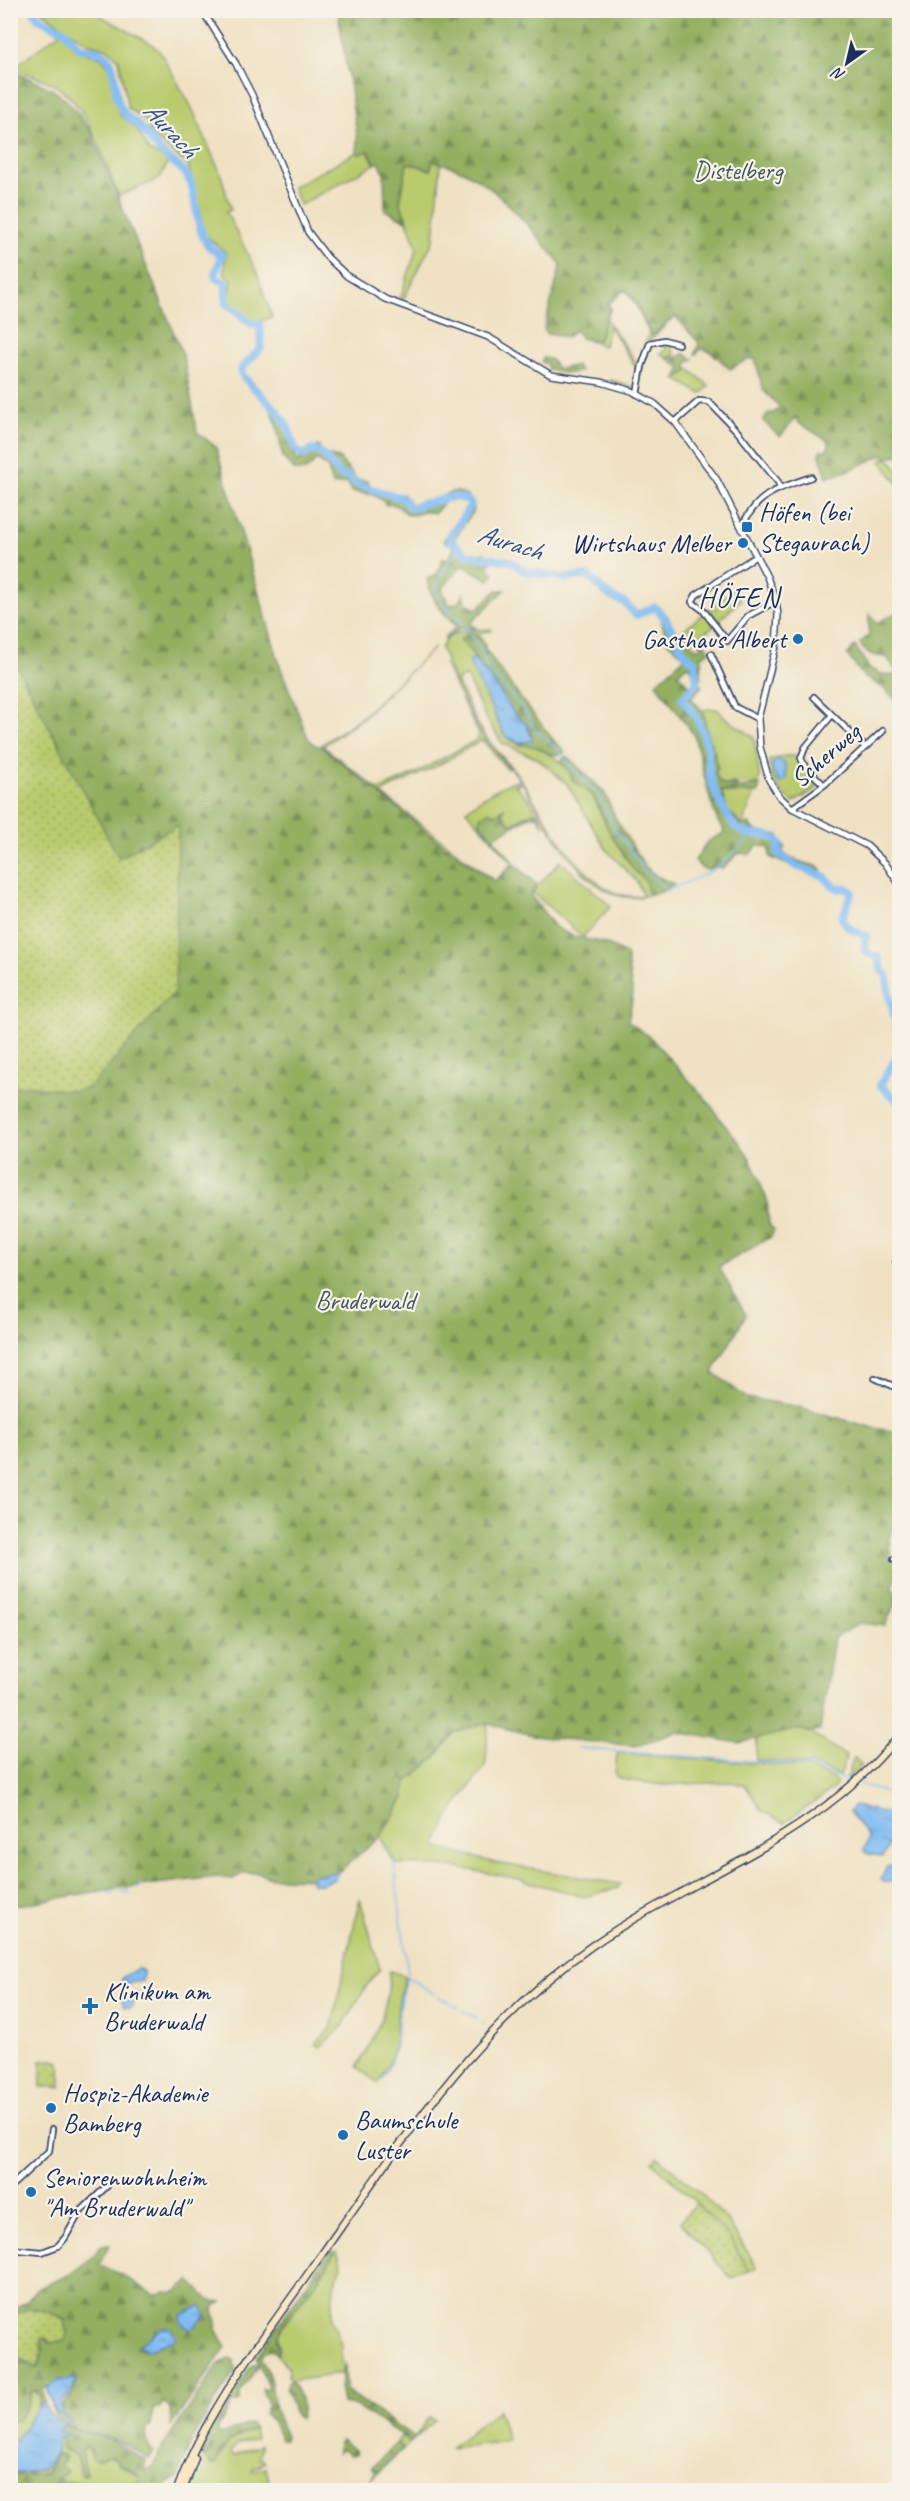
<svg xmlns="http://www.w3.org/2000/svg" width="910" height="2501" viewBox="0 0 910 2501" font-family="Caveat,sans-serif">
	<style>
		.grass { fill: #bacb6e; stroke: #6a7d66; stroke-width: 1.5; fill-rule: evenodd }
		.forest { fill: url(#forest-firs); stroke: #576f60; stroke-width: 1.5; fill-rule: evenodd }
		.wetland { fill: url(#wetland-marsh); stroke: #6a7d66; stroke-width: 1.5 }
		.park { fill: url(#park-dots); stroke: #6a7d66; stroke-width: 1.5 }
		.water { fill: url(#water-ripples); stroke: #4e75a8; stroke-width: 1.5 }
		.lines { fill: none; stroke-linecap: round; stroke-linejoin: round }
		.stream { stroke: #81bbf2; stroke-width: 1.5 }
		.river { stroke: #81bbf2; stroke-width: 8 }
		.minor-casing { stroke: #3b4a6d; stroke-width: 8 }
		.tertiary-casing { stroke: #3b4a6d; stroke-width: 8 }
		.secondary-casing { stroke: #3b4a6d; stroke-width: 9 }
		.minor { stroke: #fff; stroke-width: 4.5 }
		.tertiary { stroke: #fff; stroke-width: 5 }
		.secondary { stroke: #f9e7c3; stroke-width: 6 }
		.poi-dot { fill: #1f6fb2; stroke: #f7f3e8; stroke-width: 2 }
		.labels { text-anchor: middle; stroke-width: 4.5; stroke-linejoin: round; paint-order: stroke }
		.park-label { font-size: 26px; fill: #435662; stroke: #f7f3e8 }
		.poi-label { font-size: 26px; fill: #1b2f5e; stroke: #f7f3e8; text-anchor: start }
		.street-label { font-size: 26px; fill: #1b2f5e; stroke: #f7f3e8 }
		.water-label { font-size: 27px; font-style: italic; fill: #345283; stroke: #f7f3e8 }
		.quarter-label { font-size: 28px; letter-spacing: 1.5px; fill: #1b2f5e; stroke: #f7f3e8 }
	</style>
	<defs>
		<pattern id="forest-firs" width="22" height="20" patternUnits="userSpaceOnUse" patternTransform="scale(1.5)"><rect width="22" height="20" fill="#93af61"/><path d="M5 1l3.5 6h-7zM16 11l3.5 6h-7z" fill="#778f53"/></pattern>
		<pattern id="wetland-marsh" width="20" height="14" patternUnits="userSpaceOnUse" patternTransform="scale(1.5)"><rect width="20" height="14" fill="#bacb6e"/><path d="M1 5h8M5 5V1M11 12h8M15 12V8" fill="none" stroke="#96a55e"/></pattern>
		<pattern id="park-dots" width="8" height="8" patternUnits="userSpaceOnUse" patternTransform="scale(1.5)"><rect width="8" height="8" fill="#bacb6e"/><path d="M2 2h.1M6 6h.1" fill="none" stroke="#96a55e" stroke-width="1.8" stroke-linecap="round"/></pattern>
		<pattern id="water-ripples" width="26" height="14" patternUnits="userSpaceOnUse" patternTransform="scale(1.5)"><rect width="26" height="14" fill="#81bbf2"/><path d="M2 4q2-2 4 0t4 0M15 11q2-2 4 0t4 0" fill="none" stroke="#6998c7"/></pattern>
	</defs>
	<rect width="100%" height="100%" fill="#f7f3e8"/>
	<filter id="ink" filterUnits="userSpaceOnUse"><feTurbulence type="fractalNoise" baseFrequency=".0167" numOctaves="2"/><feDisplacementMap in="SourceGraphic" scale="12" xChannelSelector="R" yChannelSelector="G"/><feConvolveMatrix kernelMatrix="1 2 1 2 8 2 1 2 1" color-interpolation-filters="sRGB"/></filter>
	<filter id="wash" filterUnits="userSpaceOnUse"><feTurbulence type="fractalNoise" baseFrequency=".008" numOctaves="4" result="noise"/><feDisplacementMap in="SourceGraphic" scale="24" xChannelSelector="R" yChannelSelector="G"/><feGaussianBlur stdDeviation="1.35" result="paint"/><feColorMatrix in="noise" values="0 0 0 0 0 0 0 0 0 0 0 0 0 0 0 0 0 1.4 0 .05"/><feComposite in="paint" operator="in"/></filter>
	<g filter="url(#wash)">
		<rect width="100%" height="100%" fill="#efe1c2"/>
		<path class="grass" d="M 41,11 L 92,11 L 152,44 L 160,52 L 191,106 L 221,175 L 231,210 L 226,212 L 256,270 L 272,318 L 250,323 L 236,308 L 228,305 L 232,280 L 224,273 L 226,253 L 204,234 L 200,210 L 188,165 L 151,135 L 146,121 L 128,108 L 119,59 L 108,49 L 87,43 Z
			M 62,31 C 74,49 79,53 101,57 L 109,66 L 120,115 L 136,128 L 149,151 L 169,161 L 159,179 L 119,196 C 103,159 90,103 51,83 C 39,77 25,73 12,69 Z
			M 368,151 L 375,164 L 300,205 L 292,187 L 357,152 L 359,154 Z
			M 432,161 L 441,163 L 434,239 L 403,300 L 400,299 L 417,248 L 400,202 L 407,164 L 410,163 L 430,170 Z
			M 624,288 L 636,302 L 652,336 L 666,325 L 650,341 L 636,390 L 610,382 L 611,380 L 636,388 L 639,372 L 609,326 L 604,346 L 581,338 L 598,341 L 609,309 L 607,303 ZM 625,290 L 635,304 L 649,333 L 638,365 L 606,319 L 611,309 L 609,304 Z
			M 659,341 L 673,345 L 672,349 L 679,362 L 673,356 L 666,358 L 661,354 L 666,348 Z
			M 689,369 L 709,386 L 701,394 L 676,379 Z
			M 885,458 C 898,462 900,473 899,485 L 881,461 Z
			M 705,612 L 715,625 L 692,642 L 682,631 Z
			M 491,629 L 492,631 L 478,633 L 486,645 L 483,646 L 474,633 L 469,632 L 460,640 L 466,644 L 475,658 L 470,663 L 502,730 L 506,737 L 520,745 L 536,746 L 558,760 L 568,769 L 574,782 L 592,795 L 610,833 L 633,869 L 646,881 L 648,895 C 588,914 547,820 521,781 C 510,766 497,753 486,739 C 467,713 453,678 441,648 C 449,628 474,630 491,629 ZM 466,676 L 485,717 L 502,743 L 538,759 L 567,784 L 606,849 L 637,882 L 643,895 C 592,909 545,815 522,781 C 511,764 495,751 484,734 C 473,718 466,699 457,681 Z
			M 435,647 L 363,717 L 323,746 L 379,790 L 416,773 L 478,739 L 479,736 L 444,663 L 477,729 L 509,768 L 507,769 L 482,740 L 435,767 L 386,790 L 382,794 L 495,881 L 512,864 L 512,862 L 466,810 C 476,802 506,781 518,781 L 520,784 L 515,785 L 530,800 L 538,814 L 533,812 L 511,824 L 502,813 L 503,809 L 496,814 L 489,812 L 481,817 L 480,822 L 516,865 L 508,868 L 495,882 L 440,843 L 321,745 L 364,715 Z
			M 708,709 L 717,709 L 728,720 L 754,737 L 760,778 L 757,784 L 732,783 L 726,786 L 719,782 L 715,773 L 718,768 L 714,757 L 715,753 L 708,737 L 702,711 Z
			M 785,756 L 800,756 L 818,783 L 816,789 L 793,803 C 780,793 768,776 769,760 ZM 779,760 L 785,764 L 786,778 L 778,781 L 772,765 Z
			M 722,791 L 728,793 L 755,793 L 742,825 L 728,811 L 720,794 Z
			M 560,861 L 611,906 L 583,937 L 532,892 Z
			M 484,1723 L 488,1725 L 486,1764 L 450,1814 L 435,1847 L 496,1863 L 620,1884 L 618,1888 L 584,1897 L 515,1878 L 453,1867 L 396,1864 L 380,1837 L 404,1798 L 407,1782 L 436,1757 L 454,1733 Z
			M 798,1729 L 807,1730 L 846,1756 L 840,1776 L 809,1764 L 756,1760 L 757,1738 Z
			M 617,1753 L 807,1767 L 833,1778 L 837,1783 L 833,1789 L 784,1823 L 762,1811 L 746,1786 L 731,1782 L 663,1785 L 620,1779 L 615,1775 Z
			M 360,1899 L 380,1969 L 367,1985 L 342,2027 L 320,2047 L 316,2044 L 331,2028 Z
			M 389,1971 L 406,1976 C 390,2013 405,2047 378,2083 L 357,2067 C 376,2038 390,2005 389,1971 Z
			M 657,2156 L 698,2191 L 726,2219 L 757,2267 L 749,2271 C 725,2225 690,2197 652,2162 Z
			M 337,2251 L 342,2265 L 334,2285 L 332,2304 L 332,2320 L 341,2345 L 342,2374 L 290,2381 L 288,2376 L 289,2368 L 277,2355 L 280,2349 L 277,2337 L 283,2325 L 323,2273 L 334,2252 Z
			M 32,2391 L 37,2392 L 41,2399 L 37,2405 L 38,2409 L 17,2441 L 11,2439 L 10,2420 L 17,2421 L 27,2406 Z
			M 498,2410 L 508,2441 L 450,2448 Z
			M 429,2417 L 435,2420 L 370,2480 L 376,2471 L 403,2447 L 397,2443 L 402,2436 L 405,2439 L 414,2439 Z
			M 254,2429 L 256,2438 L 237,2444 L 230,2451 L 234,2456 L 260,2445 L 261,2448 L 259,2457 L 265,2462 L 253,2468 L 252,2471 L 266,2467 L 271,2490 L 193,2490 C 187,2479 194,2467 199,2456 L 203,2457 L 212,2445 L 212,2449 L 205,2458 L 214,2465 L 228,2442 Z
			M 60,2436 L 62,2437 C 61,2452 67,2450 78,2457 L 80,2471 L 86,2474 L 82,2452 L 85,2447 L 90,2450 C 93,2469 101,2456 113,2457 L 119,2464 L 139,2476 L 139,2482 L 63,2482 L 58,2479 L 66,2473 L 65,2469 L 59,2466 L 64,2459 L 63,2455 L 58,2454 C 49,2465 44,2482 27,2473 C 45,2474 57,2456 56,2440 Z"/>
		<path class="forest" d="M 338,11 L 899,11 L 899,457 L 897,455 L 890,458 L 882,455 L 850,470 L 827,477 L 819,453 L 821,450 L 827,450 L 830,442 L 799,423 L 796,417 L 780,437 L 763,421 L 768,413 L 774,413 L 780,407 L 763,390 L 755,359 L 748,359 L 730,369 C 722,362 712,349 701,349 L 695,355 L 699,343 L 676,317 L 669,321 L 651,336 L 636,302 L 625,288 L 607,303 L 609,309 L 598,341 L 581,338 L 575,330 L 567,337 L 547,334 L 544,329 L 561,264 C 526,223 489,171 432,161 L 431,170 L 410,163 L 407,164 L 400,202 L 408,222 L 385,210 L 384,172 L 379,162 L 375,164 L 368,151 L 359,154 L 357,152 L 357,135 Z
			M 11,71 C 54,89 65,91 91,132 L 183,355 L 197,432 L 216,447 L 281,669 L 308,738 L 316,746 L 321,746 L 440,843 L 494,881 L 516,865 L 537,885 L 531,896 L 556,928 L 573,936 L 604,943 L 626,954 L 633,995 L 628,1021 L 651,1038 L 711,1105 L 719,1118 L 739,1142 L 751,1160 L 767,1200 L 769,1224 L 774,1230 L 771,1237 L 719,1267 L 746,1315 L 713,1372 L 747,1398 L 795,1406 L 874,1428 L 900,1432 L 899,1512 L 889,1538 L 890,1558 L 899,1560 L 899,1569 L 892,1590 L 899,1592 C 899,1605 889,1613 885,1626 L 860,1623 L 834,1638 L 820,1731 L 811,1733 L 798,1729 L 739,1743 L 677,1732 L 636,1746 L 541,1737 L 484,1723 L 454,1733 L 436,1757 L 407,1782 L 404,1798 L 380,1837 L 330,1879 L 272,1878 L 260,1873 L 244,1873 L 233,1879 L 217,1877 L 112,1889 L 11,1906 Z
			M 684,353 L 693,359 L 687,363 L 687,372 L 676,379 L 681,368 L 666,357 L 673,356 L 679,362 L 678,358 Z
			M 543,358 L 550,359 L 558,369 L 576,365 L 580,371 C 567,375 560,373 548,369 L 547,364 L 542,362 Z
			M 279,408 L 289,429 L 297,462 L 306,453 L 318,446 L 326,455 L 339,458 L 357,480 L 367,481 L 372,488 L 387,493 L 392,497 L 403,494 L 410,506 C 417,500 426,503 434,500 C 448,495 453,485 471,499 L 474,510 L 454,539 L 459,546 L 471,556 L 483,553 L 493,560 L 488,567 L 495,575 L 489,580 L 462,565 L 442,589 L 449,605 L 459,603 L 464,593 L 466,603 L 477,609 L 497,590 L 505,590 L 472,622 L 472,625 L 476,628 L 461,628 L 445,639 L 445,636 L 457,627 C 444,615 429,596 427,579 L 438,573 L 442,559 L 448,559 L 454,550 L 451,543 L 446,543 L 443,541 L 468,506 L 467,502 L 461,499 L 446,500 L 435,513 L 422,511 L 418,514 L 409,515 C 401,510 396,502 386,505 C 378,493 365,493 352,492 L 347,483 L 334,485 L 331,482 L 328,468 L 317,460 C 308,466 309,474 294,470 L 283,458 L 275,418 L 272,413 Z
			M 899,611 L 896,619 L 899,624 L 899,635 L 893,642 L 899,656 L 899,686 L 895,690 L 899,703 L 882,687 L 864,677 L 847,655 L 855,646 L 869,668 L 881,674 L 896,675 L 896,671 L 887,657 C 877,656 864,655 860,643 L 869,635 L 869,614 L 877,623 Z
			M 667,615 L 680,639 L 685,638 L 691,645 L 699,649 L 702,647 L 699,642 L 702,640 L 710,651 L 702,656 L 701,679 L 695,676 L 690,666 L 685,666 L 678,674 L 689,685 L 700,684 L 702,686 L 691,698 L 703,711 L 708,737 L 714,750 L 714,757 L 718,768 L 715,773 L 720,782 L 725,786 L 733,784 L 740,788 L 760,785 L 758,793 L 721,791 L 728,811 L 741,825 L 749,824 C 756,835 767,833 778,835 L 785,847 L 782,851 C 790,862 807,863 819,867 L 821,870 L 793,867 L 770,857 L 769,847 L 757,846 C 747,859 753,853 739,853 L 723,868 L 713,867 L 708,870 L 701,868 L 695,860 L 708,841 L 722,834 L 724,830 L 718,822 L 711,802 L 694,735 L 656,683 L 685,657 L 666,640 L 661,618 Z
			M 469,632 L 474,633 L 480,640 C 497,668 517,694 537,719 C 548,732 550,739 564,750 L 564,753 C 550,759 546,749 533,746 C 527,745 524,746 518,743 L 532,741 L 532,736 L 527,725 L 514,714 L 495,684 L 482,669 L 466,644 L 460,640 Z
			M 567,756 L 604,792 L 618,823 L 644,865 L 656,876 L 674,884 L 661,892 L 648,895 L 646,881 L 633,869 L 610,833 L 594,797 L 574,782 L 569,771 L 560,761 Z
			M 504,809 L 502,813 L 511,824 L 533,812 L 538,814 L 544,825 L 537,816 L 530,816 L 493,838 L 480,823 L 480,817 L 489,812 L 496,814 Z
			M 110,2245 L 99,2265 L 122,2275 L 154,2295 L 165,2292 L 174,2293 L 190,2280 L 209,2300 L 222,2302 L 215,2306 L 213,2312 L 217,2321 L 216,2329 L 226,2347 L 171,2426 L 170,2408 L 163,2402 L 160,2407 L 153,2409 L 151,2426 L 145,2430 L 149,2448 L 154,2452 L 149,2459 C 137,2452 125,2443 112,2439 C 95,2432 55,2430 52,2407 L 68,2423 L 70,2420 L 63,2415 L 63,2405 L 73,2393 L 77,2379 L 60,2380 L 52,2387 L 43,2388 L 45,2402 L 38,2409 L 41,2397 L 37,2391 L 32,2391 L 26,2409 L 16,2422 L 11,2420 L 11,2371 L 16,2366 L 11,2362 L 11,2352 L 37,2368 L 42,2353 L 42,2338 L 46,2338 L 50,2343 L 64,2341 L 67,2332 L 65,2326 L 66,2320 L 64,2318 L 38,2309 L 28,2309 L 11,2316 L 11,2306 L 14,2308 L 26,2302 L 39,2288 L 69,2275 L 91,2258 L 101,2246 ZM 163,2328 L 170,2328 L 175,2340 L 146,2350 L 140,2348 L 139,2345 Z
			M 332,2249 L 334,2254 L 323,2273 L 283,2325 L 276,2339 L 279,2354 L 271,2350 L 263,2353 L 260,2358 C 271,2373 272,2387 274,2404 C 275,2414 282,2427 286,2437 L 285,2440 L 281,2440 L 273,2422 L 264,2413 L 268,2404 L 262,2389 L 269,2390 L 256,2357 L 330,2250 Z
			M 228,2358 L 234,2360 L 235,2371 L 194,2435 L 177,2479 L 166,2484 L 165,2490 L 11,2490 L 10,2475 C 21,2473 42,2478 48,2471 C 52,2465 53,2459 58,2454 L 65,2457 L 59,2465 L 67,2471 L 58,2479 L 63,2482 L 138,2483 L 139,2476 L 119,2464 L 113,2457 C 101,2456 93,2469 90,2450 L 85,2447 L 82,2452 L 86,2474 L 82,2475 L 77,2456 L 62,2449 L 62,2437 L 67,2434 L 59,2432 L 63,2425 L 113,2441 L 146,2461 L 144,2469 L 147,2470 L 155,2465 L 160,2451 L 219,2364 Z
			M 345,2363 L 346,2390 L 414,2437 L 413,2440 L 409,2443 L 403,2436 L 356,2406 L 343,2404 L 340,2387 Z
			M 256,2364 L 258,2367 L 240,2391 L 240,2401 L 232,2404 L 217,2430 L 221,2435 L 249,2424 L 254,2429 L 228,2442 L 215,2465 L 211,2465 L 205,2458 L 212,2449 L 212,2445 L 203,2457 L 199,2456 C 209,2426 225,2400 244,2377 C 248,2371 249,2366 256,2364 Z
			M 292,2381 C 297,2389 306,2410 300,2419 L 296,2417 L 286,2389 L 288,2382 Z
			M 341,2440 L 355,2450 L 356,2455 L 350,2456 L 342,2449 L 337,2453 L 338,2444 Z
			M 397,2443 L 403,2447 L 378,2471 L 372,2470 L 372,2467 Z"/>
		<path class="wetland" d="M 855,1758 L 861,1765 L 849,1779 L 847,1779 L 853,1759 Z"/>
		<path class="park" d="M 734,589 L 741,600 L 717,622 L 709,609 Z
			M 11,656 L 119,858 L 178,825 L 175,991 L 94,1083 C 74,1102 37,1079 11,1088 Z
			M 54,2060 L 60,2062 L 61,2087 L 41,2087 L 41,2061 Z
			M 696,2203 L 730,2238 L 749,2271 L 732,2279 L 680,2222 Z
			M 28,2309 L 46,2311 L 66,2321 L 65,2326 L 67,2334 L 64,2341 L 51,2343 L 46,2338 L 42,2338 L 42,2353 L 36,2368 L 11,2352 L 11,2316 Z"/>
		<path class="water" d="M 473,658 L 495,684 L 515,715 L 526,724 L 533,741 L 517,742 L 505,736 L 472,668 L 469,661 Z
			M 780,760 L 785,764 L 786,780 L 782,783 C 775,780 771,769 773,762 Z
			M 854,1806 L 892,1814 L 890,1843 L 883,1857 L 866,1853 L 864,1850 L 869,1838 L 849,1812 Z
			M 899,1866 L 899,1882 L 883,1882 L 881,1879 L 887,1867 Z
			M 336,1872 L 337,1875 L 335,1879 L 321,1884 L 312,1884 L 311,1876 Z
			M 138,1968 L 143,1971 L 142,1981 L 127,1984 L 121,1982 L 123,1977 Z
			M 138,1992 L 141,1995 L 130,2008 L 124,2007 L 121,1998 Z
			M 201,2305 L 206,2316 L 192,2329 L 184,2326 L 180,2320 L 182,2315 Z
			M 163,2328 L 171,2328 L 175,2336 L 175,2340 L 146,2350 L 139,2345 L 142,2342 Z
			M 77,2379 L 71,2392 L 61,2403 L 61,2413 L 71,2422 L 68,2423 L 55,2410 L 47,2388 L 60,2380 Z
			M 44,2403 L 48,2413 L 63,2426 L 59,2432 L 67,2433 L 68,2435 L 58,2437 C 56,2442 58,2447 56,2452 C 49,2473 28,2472 11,2474 C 10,2466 10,2458 12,2450 C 15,2440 36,2408 44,2403 Z"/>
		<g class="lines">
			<path class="stream" d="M 459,547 L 437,581 L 435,593 L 454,616 L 462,622 L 481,650 L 487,667 L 523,709 L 536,731 L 557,748 L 571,767 L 599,795 L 614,828 L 643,869 L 667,891 L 712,871 L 752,837
				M 578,1748 L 812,1766 L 848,1781
				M 860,1784 L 900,1797
				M 384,1847 L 394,1863 L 408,1973
				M 138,1889 L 141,1885
				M 119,1892 L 131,1892
				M 99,1893 L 102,1893
				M 108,1893 L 114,1893
				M 438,1996 L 459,2008
				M 463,2011 L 477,2018
				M 481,2022 L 483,2025
				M 382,2080 C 403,2046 393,2012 407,1977 L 433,1993"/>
			<path class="river" d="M 33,10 L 38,18 L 65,31 L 80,49 C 131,47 104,92 126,115 C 130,120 136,122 140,127 C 148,136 155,147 164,155 C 174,164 186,169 191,184 C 199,208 194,244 222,255 L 215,274 L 216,278 L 226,283 L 226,304 L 235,309 L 251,324 L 258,323 L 260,325 L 261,348 L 242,368 L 241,373 C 255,393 277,405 288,428 C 293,439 291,451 305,455 L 311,450 C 327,452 331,468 342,476 L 348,476 L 355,484 L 399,497 L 404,500 L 410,508 L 418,507 L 422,503 C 438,504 451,492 467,500 L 471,505 L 450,538 L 451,541 L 467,555 L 510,561 L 525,571 L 566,578 L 588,576 L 604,591 L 613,598 L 624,602 L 636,615 L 655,607 C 671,620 679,654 695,662 L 697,683 L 682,699 C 695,712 703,730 707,748 C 709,757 708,767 710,776 C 713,790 720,803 727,815 C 745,848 764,826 780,843 L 778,854 L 796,866 L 824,876 L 832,885 L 840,889 L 846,888 L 852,892 L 842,919 L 849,928 L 866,936 L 865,950 L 869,954 L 878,957 L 882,971 L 887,975 L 889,995 L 900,1035
				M 900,1052 L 880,1085 L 900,1103"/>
		</g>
	</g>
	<g filter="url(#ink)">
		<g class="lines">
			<g class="minor-casing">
				<path id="minor" d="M 637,394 L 642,366 L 650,343 L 664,340 L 678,344
					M 675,422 L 699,401 L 709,402 L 737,431 L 778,482 L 780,488
					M 742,526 C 758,493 779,488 811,477
					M 756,556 L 696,595 L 692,602 L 703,610 L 727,641 L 748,616 L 776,601
					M 711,654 L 735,707 L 758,719
					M 814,697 L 865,747
					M 824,785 L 804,765 L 801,758 L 805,748 L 832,715
					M 792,808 L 824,785 L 883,731
					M 896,1262 L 900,1266
					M 875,1378 L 900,1389
					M 894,1559 L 900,1560
					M 10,2187 L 49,2151 L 52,2129
					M 10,2249 L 42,2252 L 58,2246 L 65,2238 L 80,2212 L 107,2186"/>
			</g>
			<g class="tertiary-casing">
				<path id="tertiary" d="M 202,10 L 236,64 L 252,95 L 308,232 L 327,257 L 347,276 L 385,299 L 488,337 L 551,375 L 601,382 L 632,391 L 655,404 L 675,422 L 717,480 L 767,577 L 776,601 L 778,615 L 776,646 L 758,719 L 760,747 L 769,780 L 779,796 L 792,808 L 867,846 L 885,863 L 900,885"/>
			</g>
			<g class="secondary-casing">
				<path id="secondary" d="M 177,2490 C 206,2410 262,2340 310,2271 C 393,2154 473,2028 593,1945 C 698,1873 819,1838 900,1734
					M 183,2490 L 195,2458"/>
			</g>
			<use href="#minor" class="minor"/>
			<use href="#tertiary" class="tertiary"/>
			<use href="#secondary" class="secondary"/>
		</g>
	</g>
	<g class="poi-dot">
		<rect x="741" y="521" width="12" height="12" rx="3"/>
		<circle cx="743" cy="543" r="6"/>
		<circle cx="798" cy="639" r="6"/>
		<path d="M87 1997h6v6h6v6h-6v6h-6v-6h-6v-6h6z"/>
		<circle cx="51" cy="2108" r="6"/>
		<circle cx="343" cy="2135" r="6"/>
		<circle cx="31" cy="2192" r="6"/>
	</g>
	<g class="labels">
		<g class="park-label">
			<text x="738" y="179">Distelberg</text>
			<text x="365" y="1309">Bruderwald</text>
		</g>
		<g class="poi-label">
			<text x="759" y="521">Höfen (bei<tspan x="759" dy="30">Stegaurach)</tspan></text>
			<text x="731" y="552" text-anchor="end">Wirtshaus Melber</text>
			<text x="786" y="648" text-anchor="end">Gasthaus Albert</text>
			<text x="104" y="2000">Klinikum am<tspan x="104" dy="30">Bruderwald</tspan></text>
			<text x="63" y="2102">Hospiz-Akademie<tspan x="63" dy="30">Bamberg</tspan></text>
			<text x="355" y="2129">Baumschule<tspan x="355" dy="30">Luster</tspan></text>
			<text x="43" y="2186">Seniorenwohnheim<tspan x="43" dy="30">"Am Bruderwald"</tspan></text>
		</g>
		<g class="street-label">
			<text transform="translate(825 755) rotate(-41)" y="9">Scherweg</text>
		</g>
		<g class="water-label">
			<text transform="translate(171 129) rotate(47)" y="9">Aurach</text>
			<text transform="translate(510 542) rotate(17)" y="9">Aurach</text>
		</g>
		<g class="quarter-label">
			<text x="739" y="607">HÖFEN</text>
		</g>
	</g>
	<rect width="910" height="2501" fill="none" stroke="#f7f3e8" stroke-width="36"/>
	<g transform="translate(847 63) rotate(214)" stroke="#f7f3e8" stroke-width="4.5" paint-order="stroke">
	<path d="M0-4.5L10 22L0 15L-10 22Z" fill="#1b2f5e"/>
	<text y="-9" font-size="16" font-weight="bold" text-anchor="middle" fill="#1b2f5e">N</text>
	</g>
</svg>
